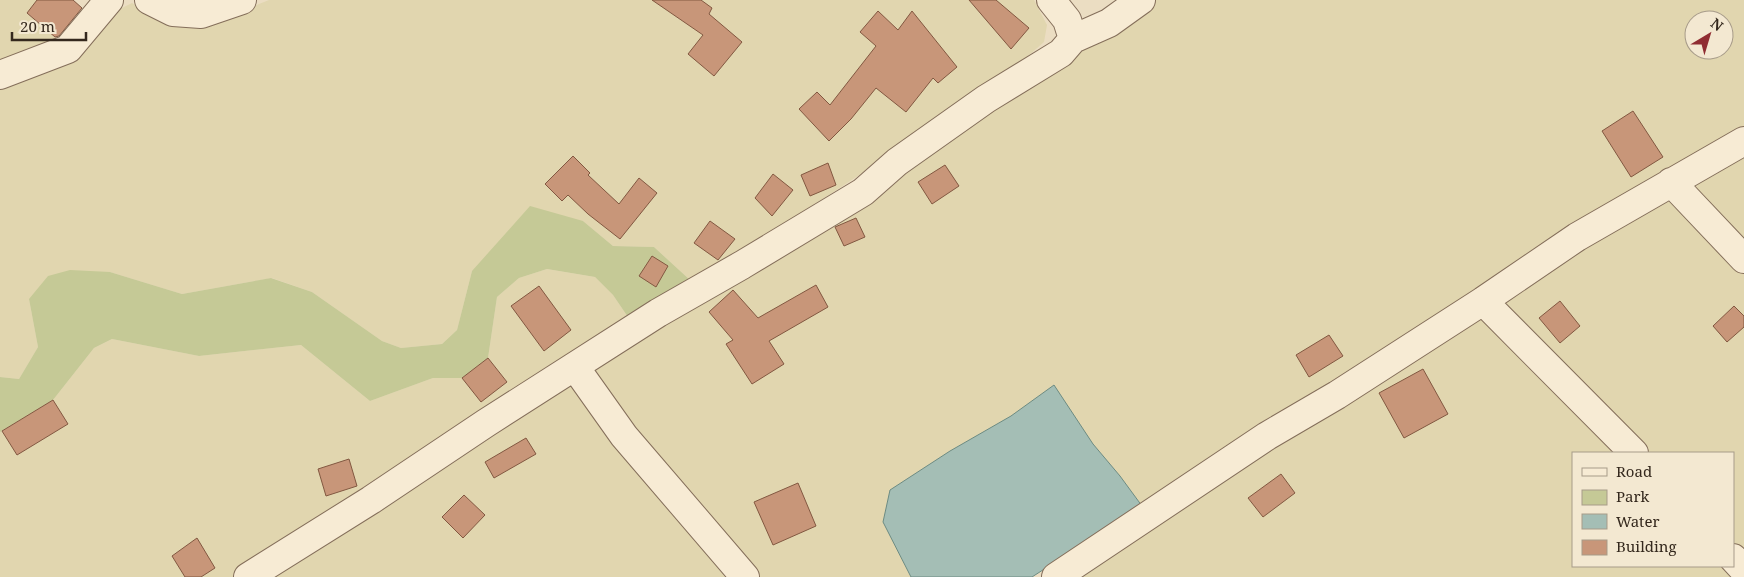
<svg xmlns="http://www.w3.org/2000/svg" width="1744" height="577" viewBox="0 0 1744 577" font-family="'Noto Serif',serif">
	<style>
		.farmland { fill: #e1d6af; fill-rule: evenodd }
		.green { fill: #c5c996 }
		.water { fill: #a4beb5; stroke: #6c8b82 }
		.building { fill: #c89679; stroke: #825841 }
		.lines { fill: none; stroke-linecap: round; stroke-linejoin: round }
		.minor-casing { stroke: #846e5a; stroke-width: 30 }
		.minor { stroke: #f7ebd4; stroke-width: 28 }
	</style>
	<rect width="100%" height="100%" fill="#ebddc2"/>
	<path class="farmland" d="M 0,0 L 37,0 L 27,13 L 58,40 L 0,62 Z
		M 269,0 L 1034,0 L 1047,25 L 1044,42 L 1012,70 L 931,128 L 745,250 L 690,280 L 654,247 L 613,246 L 583,221 L 472,271 L 457,330 L 442,344 L 401,348 L 382,341 L 312,292 L 272,278 L 182,294 L 110,272 L 29,299 L 38,347 L 19,379 L 0,377 L 0,88 L 54,67 L 118,10 L 132,3 L 145,11 L 209,24 Z
		M 1156,0 L 1744,0 L 1744,133 L 1142,506 L 1120,476 L 1093,444 L 1011,416 L 950,451 L 890,490 L 883,522 L 911,577 L 757,577 L 597,387 L 594,372 L 605,356 L 684,306 L 791,252 L 824,231 L 962,130 L 1089,43 ZM 1694,20 L 1724,20 L 1724,50 L 1694,50 Z
		M 1744,152 L 1744,248 L 1690,191 L 1700,176 Z
		M 1666,196 L 1744,271 L 1744,559 L 1733,548 L 1733,453 L 1640,453 L 1502,305 L 1512,290 Z
		M 547,269 L 595,277 L 613,295 L 630,320 L 235,577 L 0,577 L 0,432 L 2,431 L 17,455 L 68,424 L 53,400 L 94,348 L 112,339 L 199,356 L 301,345 L 370,401 L 433,378 L 462,378 L 481,402 L 507,382 L 488,358 L 497,297 L 519,278 Z
		M 1480,315 L 1627,453 L 1573,453 L 1573,566 L 1733,566 L 1744,577 L 1071,577 Z
		M 577,382 L 735,577 L 270,577 L 553,388 Z"/>
	<path class="green" d="M 530,206 L 583,221 L 613,246 L 654,247 L 690,280 L 630,320 L 613,295 L 595,277 L 547,269 L 519,278 L 497,297 L 488,358 L 462,378 L 433,378 L 370,401 L 301,345 L 199,356 L 112,339 L 94,348 L 53,400 L 0,432 L 0,377 L 19,379 L 38,347 L 29,299 L 48,276 L 70,270 L 110,272 L 182,294 L 271,278 L 312,292 L 382,341 L 401,348 L 442,344 L 457,330 L 472,271 Z"/>
	<path class="water" d="M 1054,385 L 1093,444 L 1120,476 L 1142,506 L 1032,577 L 911,577 L 883,522 L 890,490 L 950,451 L 1011,416 Z"/>
	<path class="building" d="M 37,0 L 73,0 L 82,8 L 59,36 L 55,37 L 27,13 Z
		M 652,0 L 701,0 L 712,8 L 709,14 L 742,42 L 714,76 L 688,54 L 703,35 Z
		M 969,0 L 996,0 L 1029,28 L 1011,49 Z
		M 878,11 L 898,30 L 912,11 L 957,67 L 938,83 L 933,78 L 906,112 L 876,88 L 851,119 L 829,141 L 799,109 L 817,92 L 830,105 L 876,46 L 860,32 Z
		M 1633,111 L 1663,157 L 1631,177 L 1602,131 Z
		M 573,156 L 590,173 L 588,175 L 619,204 L 639,178 L 657,193 L 620,239 L 588,214 L 568,195 L 562,201 L 545,184 Z
		M 828,163 L 836,185 L 810,196 L 801,175 Z
		M 945,165 L 959,186 L 932,204 L 918,182 Z
		M 773,174 L 793,190 L 772,216 L 755,198 Z
		M 856,218 L 865,237 L 844,246 L 835,227 Z
		M 710,221 L 735,239 L 718,260 L 694,243 Z
		M 652,256 L 668,266 L 656,287 L 639,276 Z
		M 816,285 L 828,307 L 769,341 L 784,364 L 752,384 L 726,344 L 733,340 L 709,312 L 733,290 L 758,318 Z
		M 539,286 L 571,330 L 544,351 L 511,306 Z
		M 1560,301 L 1580,326 L 1560,343 L 1539,318 Z
		M 1734,306 L 1744,316 L 1744,327 L 1727,342 L 1713,326 Z
		M 1329,335 L 1343,356 L 1309,377 L 1296,355 Z
		M 488,358 L 507,382 L 481,402 L 462,378 Z
		M 1423,369 L 1448,414 L 1404,438 L 1379,393 Z
		M 53,400 L 68,424 L 17,455 L 2,431 Z
		M 526,438 L 536,454 L 494,478 L 485,462 Z
		M 349,459 L 357,486 L 326,496 L 318,469 Z
		M 1281,474 L 1295,493 L 1263,517 L 1248,498 Z
		M 798,483 L 816,526 L 773,545 L 754,502 Z
		M 464,495 L 485,515 L 463,538 L 442,517 Z
		M 197,538 L 215,568 L 201,577 L 185,577 L 172,556 Z"/>
	<g class="lines">
		<g class="minor-casing">
			<path id="minor" d="M 149,0 L 173,12 L 201,14 L 242,0
				M 1051,0 L 1067,20 L 1073,39
				M 0,75 L 68,49 L 109,0
				M 1671,182 L 1744,259
				M 1483,301 L 1634,453
				M 575,367 L 624,436 L 745,577
				M 1733,558 L 1744,570
				M 248,577 L 371,500 L 486,423 L 658,313 L 742,265 L 863,192 L 897,162 L 986,99 L 1061,53 L 1073,39 L 1109,23 L 1141,0
				M 1056,577 L 1267,436 L 1337,395 L 1483,301 L 1577,237 L 1744,141"/>
		</g>
		<use href="#minor" class="minor"/>
	</g>
	<rect x="1572" y="452" width="162" height="115" fill="#f3e8d1" stroke="#a79b89"/>
	<rect x="1582" y="468" width="25" height="8" fill="#f7ebd4" stroke="#a79b89"/>
	<text x="1616" y="477" font-size="15" fill="#34281d">Road</text>
	<rect x="1582" y="490" width="25" height="15" fill="#c5c996" stroke="#a79b89"/>
	<text x="1616" y="502" font-size="15" fill="#34281d">Park</text>
	<rect x="1582" y="514" width="25" height="15" fill="#a4beb5" stroke="#a79b89"/>
	<text x="1616" y="527" font-size="15" fill="#34281d">Water</text>
	<rect x="1582" y="540" width="25" height="15" fill="#c89679" stroke="#a79b89"/>
	<text x="1616" y="552" font-size="15" fill="#34281d">Building</text>
	<g transform="translate(1709 35) rotate(38)"><circle r="24" fill="#f3e8d1" stroke="#a79b89"/>
	<path d="M0-4L9 19L0 12L-9 19Z" fill="#902d32"/>
	<text y="-8" font-size="14" font-weight="bold" text-anchor="middle" fill="#34281d">N</text>
	</g>
	<path d="M12 32v8h74v-8" fill="none" stroke="#34281d" stroke-width="2.5"/>
	<text x="20" y="32" font-size="15" fill="#34281d" stroke="#f3e8d1" stroke-width="4" paint-order="stroke">20 m</text>
</svg>
